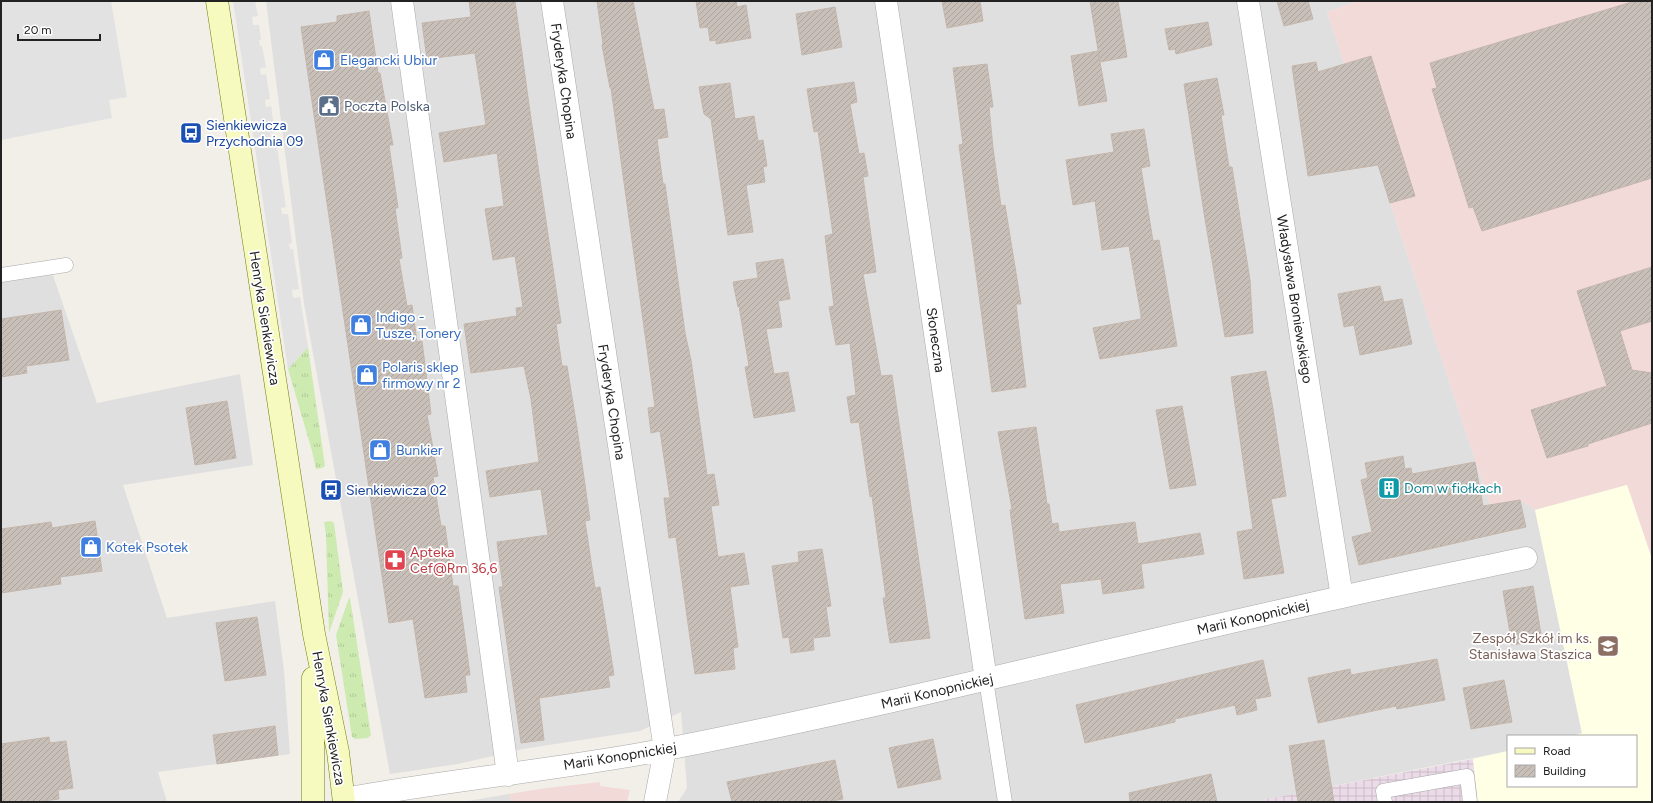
<svg xmlns="http://www.w3.org/2000/svg" width="1653" height="803" viewBox="0 0 1653 803" font-family="Figtree,sans-serif">
	<style>
		.residential { fill: #e0dfdf }
		.commercial { fill: #f2dad9 }
		.industrial { fill: url(#industrial-grid) }
		.education { fill: #ffffe5 }
		.grass { fill: url(#grass-tufts) }
		.parking { fill: #e2e2e2 }
		.building { fill: url(#building-hatch); stroke: #c4b6ab }
		.lines { fill: none; stroke-linecap: round; stroke-linejoin: round }
		.lane-casing { stroke: #a9a9a9; stroke-width: 15 }
		.street-casing { stroke: #a9a9a9; stroke-width: 23 }
		.secondary-casing { stroke: #707d05; stroke-width: 23 }
		.lane { stroke: #fff; stroke-width: 14 }
		.street { stroke: #fff; stroke-width: 22 }
		.secondary { stroke: #f7fabf; stroke-width: 22 }
		.labels { text-anchor: middle; stroke-width: 3.5; stroke-linejoin: round; paint-order: stroke }
		.shop-label { font-size: 14px; fill: #366cbe; stroke: #fff; text-anchor: start }
		.street-label { font-size: 14px; fill: #222; stroke: #fff }
		.service-label { font-size: 14px; fill: #4e5e75; stroke: #fff; text-anchor: start }
		.transit-label { font-size: 14px; fill: #164399; stroke: #fff; text-anchor: start }
		.culture-label { font-size: 14px; fill: #0d838f; stroke: #fff; text-anchor: start }
		.health-label { font-size: 14px; fill: #be3a42; stroke: #fff; text-anchor: start }
		.education-label { font-size: 14px; fill: #785e54; stroke: #fff; text-anchor: end }
	</style>
	<defs>
		<pattern id="industrial-grid" width="8" height="8" patternUnits="userSpaceOnUse"><rect width="8" height="8" fill="#ebdbe8"/><path d="M0 4h8M4 0v8" fill="none" stroke="#c9bcc7"/></pattern>
		<pattern id="grass-tufts" width="24" height="20" patternUnits="userSpaceOnUse"><rect width="24" height="20" fill="#cdebb0"/><path d="M3 7l-1-3M5 7V3M7 7l1-3M15 17l-1-3M17 17v-4M19 17l1-3" fill="none" stroke="#b0c997"/></pattern>
		<pattern id="building-hatch" width="6" height="6" patternUnits="userSpaceOnUse"><rect width="6" height="6" fill="#c7bfb8"/><path d="M-1 1l2-2M0 6l6-6M5 7l2-2" fill="none" stroke="#aba49e"/></pattern>
	</defs>
	<rect width="100%" height="100%" fill="#f2efe9"/>
	<path class="residential" d="M 266,1 L 1357,1 L 1327,12 L 1490,505 L 1520,499 L 1535,510 L 1582,734 L 1571,736 L 1508,736 L 1508,751 L 1252,802 L 678,802 L 687,788 L 681,712 L 640,731 L 523,749 L 458,764 L 390,774 L 304,304 Z
		M 48,261 L 97,403 L 240,374 L 253,465 L 123,485 L 167,618 L 275,601 L 284,671 L 290,754 L 158,772 L 167,802 L 1,802 L 1,263 L 3,268 Z
		M 509,794 L 511,802 L 462,802 Z"/>
	<path class="commercial" d="M 1357,1 L 1652,1 L 1652,559 L 1627,485 L 1535,510 L 1520,500 L 1490,505 L 1327,12 Z
		M 600,782 L 600,786 L 630,790 L 627,802 L 511,802 L 509,794 L 546,788 Z"/>
	<path class="industrial" d="M 1473,759 L 1478,802 L 1252,802 Z"/>
	<path class="education" d="M 1627,485 L 1652,559 L 1652,802 L 1478,802 L 1473,759 L 1508,751 L 1508,786 L 1636,786 L 1636,736 L 1571,736 L 1582,733 L 1535,510 Z"/>
	<path class="grass" d="M 308,347 L 325,466 L 322,468 L 316,469 L 312,451 L 288,369 Z
		M 331,521 L 334,523 L 343,592 L 329,633 L 326,535 L 324,522 Z
		M 349,598 L 350,598 L 371,735 L 368,738 L 355,739 L 352,737 L 336,635 Z"/>
	<path class="parking" d="M 1,1 L 111,1 L 127,97 L 109,100 L 112,118 L 1,140 Z
		M 233,1 L 255,1 L 258,16 L 252,17 L 253,25 L 259,25 L 261,40 L 259,40 L 260,46 L 262,46 L 266,67 L 260,69 L 261,75 L 266,74 L 270,99 L 265,100 L 266,107 L 271,106 L 275,132 L 270,133 L 271,140 L 276,140 L 286,207 L 281,208 L 282,214 L 288,214 L 292,243 L 289,244 L 290,249 L 293,249 L 299,289 L 292,290 L 293,298 L 300,297 L 308,347 L 288,369 Z"/>
	<path class="building" d="M 469,1 L 515,1 L 529,105 L 561,323 L 556,324 L 562,366 L 567,366 L 577,428 L 590,520 L 585,521 L 595,588 L 600,587 L 614,675 L 608,676 L 610,687 L 539,698 L 544,740 L 521,743 L 499,587 L 503,587 L 497,542 L 548,535 L 541,489 L 490,497 L 486,471 L 539,462 L 531,399 L 524,366 L 471,373 L 464,324 L 517,316 L 516,308 L 523,307 L 515,256 L 493,260 L 485,209 L 504,206 L 497,153 L 444,162 L 439,133 L 486,125 L 475,53 L 427,59 L 422,23 L 471,17 Z
		M 597,1 L 633,1 L 654,110 L 664,109 L 668,137 L 657,139 L 663,184 L 665,184 L 685,333 L 691,360 L 707,475 L 714,474 L 719,505 L 711,506 L 718,557 L 744,553 L 749,584 L 730,587 L 738,647 L 733,648 L 735,669 L 695,674 L 676,537 L 669,538 L 664,498 L 670,498 L 660,431 L 651,433 L 648,408 L 655,407 L 611,88 L 610,88 L 602,45 L 603,44 Z
		M 696,1 L 736,1 L 737,7 L 746,5 L 751,38 L 716,44 L 716,40 L 710,41 L 708,27 L 700,28 Z
		M 942,1 L 980,1 L 983,21 L 947,28 Z
		M 1090,1 L 1118,1 L 1127,57 L 1100,62 Z
		M 1277,1 L 1308,1 L 1313,19 L 1284,26 Z
		M 1635,1 L 1652,1 L 1652,178 L 1482,231 L 1473,207 L 1469,208 L 1432,89 L 1437,88 L 1430,63 Z
		M 835,7 L 842,47 L 802,55 L 796,14 Z
		M 369,11 L 378,73 L 380,73 L 393,145 L 389,145 L 398,208 L 395,208 L 402,258 L 399,259 L 407,306 L 412,305 L 417,342 L 422,341 L 431,414 L 427,415 L 438,476 L 433,477 L 441,526 L 445,526 L 453,586 L 458,586 L 470,675 L 465,675 L 467,692 L 425,698 L 413,619 L 389,623 L 301,27 L 337,22 L 337,16 Z
		M 1208,22 L 1212,45 L 1176,54 L 1175,49 L 1169,50 L 1165,29 Z
		M 1098,51 L 1107,101 L 1079,106 L 1071,56 Z
		M 1371,56 L 1415,196 L 1390,203 L 1378,165 L 1308,176 L 1292,66 L 1316,62 L 1318,72 Z
		M 987,64 L 993,107 L 989,107 L 993,148 L 1001,206 L 1005,205 L 1021,304 L 1016,304 L 1026,387 L 992,392 L 959,145 L 963,144 L 953,68 Z
		M 1217,78 L 1224,115 L 1221,115 L 1229,167 L 1232,167 L 1250,280 L 1253,333 L 1225,337 L 1205,219 L 1184,84 Z
		M 854,82 L 857,102 L 850,104 L 859,154 L 864,153 L 868,176 L 863,177 L 876,272 L 863,274 L 881,376 L 892,375 L 930,638 L 890,643 L 883,598 L 886,598 L 872,496 L 870,497 L 859,422 L 851,423 L 847,397 L 856,395 L 850,343 L 836,345 L 829,307 L 834,306 L 825,236 L 833,234 L 818,131 L 814,132 L 807,89 Z
		M 730,83 L 735,119 L 754,116 L 758,141 L 763,140 L 767,166 L 763,167 L 765,182 L 746,185 L 753,232 L 728,235 L 711,119 L 704,114 L 699,87 Z
		M 1144,129 L 1150,166 L 1141,168 L 1153,241 L 1159,240 L 1177,346 L 1100,359 L 1093,328 L 1141,319 L 1141,315 L 1129,246 L 1102,250 L 1095,201 L 1073,205 L 1066,160 L 1114,152 L 1111,134 Z
		M 783,259 L 790,299 L 778,301 L 782,327 L 766,329 L 774,374 L 788,372 L 795,411 L 754,418 L 745,367 L 749,366 L 739,306 L 738,307 L 733,282 L 758,278 L 756,263 Z
		M 1652,267 L 1652,321 L 1620,331 L 1632,370 L 1652,373 L 1652,423 L 1588,444 L 1588,446 L 1547,458 L 1531,410 L 1607,386 L 1577,291 Z
		M 1380,286 L 1384,302 L 1402,299 L 1412,344 L 1360,355 L 1354,325 L 1344,327 L 1338,294 Z
		M 61,310 L 69,360 L 26,366 L 27,373 L 1,377 L 1,319 Z
		M 1266,371 L 1272,403 L 1286,496 L 1271,499 L 1284,573 L 1244,579 L 1237,532 L 1253,529 L 1231,377 Z
		M 227,401 L 236,458 L 195,465 L 186,408 Z
		M 1182,406 L 1196,485 L 1170,489 L 1156,410 Z
		M 1036,427 L 1047,504 L 1049,504 L 1052,524 L 1058,523 L 1059,532 L 1135,522 L 1138,544 L 1200,533 L 1204,554 L 1141,564 L 1144,588 L 1103,594 L 1101,579 L 1060,584 L 1064,613 L 1025,619 L 1010,510 L 1012,509 L 998,432 Z
		M 1403,456 L 1405,469 L 1411,468 L 1412,474 L 1475,462 L 1483,506 L 1520,500 L 1526,527 L 1359,565 L 1352,537 L 1372,532 L 1361,480 L 1368,478 L 1365,463 Z
		M 95,521 L 102,571 L 60,577 L 61,584 L 1,593 L 1,529 L 51,522 L 52,528 Z
		M 822,549 L 831,606 L 826,607 L 830,636 L 813,638 L 814,650 L 791,653 L 789,637 L 783,638 L 772,566 L 799,562 L 798,552 Z
		M 1533,586 L 1542,640 L 1512,645 L 1503,591 Z
		M 257,617 L 266,675 L 225,681 L 216,623 Z
		M 1437,659 L 1445,700 L 1397,709 L 1396,706 L 1318,723 L 1308,678 L 1350,669 L 1351,675 Z
		M 1263,660 L 1271,696 L 1255,699 L 1257,710 L 1237,715 L 1235,705 L 1175,719 L 1175,722 L 1085,743 L 1076,705 Z
		M 1504,680 L 1512,722 L 1471,729 L 1463,688 Z
		M 275,726 L 278,755 L 217,764 L 213,735 Z
		M 49,737 L 50,743 L 66,741 L 73,788 L 58,790 L 59,799 L 36,802 L 1,802 L 1,744 Z
		M 933,739 L 941,779 L 898,788 L 889,748 Z
		M 1324,740 L 1334,802 L 1298,802 L 1289,746 Z
		M 835,760 L 843,799 L 827,802 L 732,802 L 727,782 Z
		M 1211,774 L 1217,802 L 1130,802 L 1129,793 Z"/>
	<g class="lines">
		<g class="lane-casing">
			<path id="lane" d="M 1,275 L 66,265
				M 986,680 L 1005,802
				M 1385,802 L 1383,791 L 1467,776 L 1470,802"/>
		</g>
		<g class="street-casing">
			<path id="street" d="M 402,1 L 508,775
				M 552,1 L 665,750 L 655,802
				M 886,1 L 986,680
				M 1248,1 L 1342,597
				M 344,799 C 451,779 560,770 667,749 C 894,705 1117,646 1342,597 C 1403,583 1465,571 1526,558"/>
		</g>
		<g class="secondary-casing">
			<path id="secondary" d="M 217,1 L 314,634 L 338,752 L 344,802
				M 313,678 L 313,802"/>
		</g>
		<use href="#lane" class="lane"/>
		<use href="#street" class="street"/>
		<use href="#secondary" class="secondary"/>
	</g>
	<defs>
		<g id="shop-square" transform="scale(1.15)"><rect x="-9" y="-9" width="18" height="18" rx="4" fill="#3f7fe0" stroke="#fff"/><path d="M-5-2.5h2.3a2.7 3.5 0 0 1 5.4 0H5L5.5 6h-11ZM-1.5-2.5h3a1.5 2.3 0 0 0-3 0Z" fill="#fff"/></g>
		<g id="civic-square" transform="scale(1.15)"><rect x="-9" y="-9" width="18" height="18" rx="4" fill="#5c6f8a" stroke="#fff"/><path d="M-.6-6.5H3V-4.5H.6V-3L4-1V1h2V6H-6V1h2V-1L-.6-3ZM-1.2 2.5V6h2.4V2.5Z" fill="#fff"/></g>
		<g id="bus-square" transform="scale(1.15)"><rect x="-9" y="-9" width="18" height="18" rx="4" fill="#1a4fb4" stroke="#fff"/><path d="M-5-6H5V4H4V6H2V4H-2V6H-4V4H-5ZM-3.5-4V0h7V-4ZM-3.5 1.2v1.5H-2V1.2ZM2 1.2v1.5H3.5V1.2Z" fill="#fff"/></g>
		<g id="building-square" transform="scale(1.15)"><rect x="-9" y="-9" width="18" height="18" rx="4" fill="#0f9aa8" stroke="#fff"/><path d="M-4-6H4V6H1V3H-1V6H-4ZM-2.5-4.3h1.7v1.8h-1.7ZM.8-4.3h1.7v1.8H.8ZM-2.5-1h1.7V.8h-1.7ZM.8-1h1.7V.8H.8Z" fill="#fff"/></g>
		<g id="pharmacy-square" transform="scale(1.15)"><rect x="-9" y="-9" width="18" height="18" rx="4" fill="#e0444e" stroke="#fff"/><path d="M-2-6h4v4h4v4h-4v4h-4v-4h-4v-4h4Z" fill="#fff"/></g>
		<g id="school-square" transform="scale(1.15)"><rect x="-9" y="-9" width="18" height="18" rx="4" fill="#8d6e63" stroke="#fff"/><path d="M0-5L7-2L0 1L-7-2ZM-4 1L0 2.5L4 1V4Q0 6-4 4Z" fill="#fff"/></g>
	</defs>
	<g fill-rule="evenodd">
		<use href="#shop-square" x="324" y="60"/>
		<use href="#civic-square" x="329" y="106"/>
		<use href="#bus-square" x="191" y="133"/>
		<use href="#shop-square" x="361" y="325"/>
		<use href="#shop-square" x="367" y="375"/>
		<use href="#shop-square" x="380" y="450"/>
		<use href="#building-square" x="1389" y="488"/>
		<use href="#bus-square" x="331" y="490"/>
		<use href="#shop-square" x="91" y="547"/>
		<use href="#pharmacy-square" x="395" y="560"/>
		<use href="#school-square" x="1608" y="646"/>
	</g>
	<g class="labels">
		<g class="shop-label">
			<text x="340" y="65">Elegancki Ubiur</text>
			<text x="376" y="322">Indigo -<tspan x="376" dy="16">Tusze, Tonery</tspan></text>
			<text x="382" y="372">Polaris sklep<tspan x="382" dy="16">firmowy nr 2</tspan></text>
			<text x="396" y="455">Bunkier</text>
			<text x="106" y="552">Kotek Psotek</text>
		</g>
		<g class="street-label">
			<text transform="translate(564 81) rotate(82)" y="5">Fryderyka Chopina</text>
			<text transform="translate(1295 299) rotate(81)" y="5">Władysława Broniewskiego</text>
			<text transform="translate(265 318) rotate(81)" y="5">Henryka Sienkiewicza</text>
			<text transform="translate(936 340) rotate(82)" y="5">Słoneczna</text>
			<text transform="translate(612 402) rotate(81)" y="5">Fryderyka Chopina</text>
			<text transform="translate(1253 617) rotate(-13)" y="5">Marii Konopnickiej</text>
			<text transform="translate(937 691) rotate(-13)" y="5">Marii Konopnickiej</text>
			<text transform="translate(329 718) rotate(80)" y="5">Henryka Sienkiewicza</text>
			<text transform="translate(620 756) rotate(-9)" y="5">Marii Konopnickiej</text>
		</g>
		<g class="service-label">
			<text x="344" y="111">Poczta Polska</text>
		</g>
		<g class="transit-label">
			<text x="206" y="130">Sienkiewicza<tspan x="206" dy="16">Przychodnia 09</tspan></text>
			<text x="346" y="495">Sienkiewicza 02</text>
		</g>
		<g class="culture-label">
			<text x="1404" y="493">Dom w fiołkach</text>
		</g>
		<g class="health-label">
			<text x="410" y="557">Apteka<tspan x="410" dy="16">Cef@Rm 36,6</tspan></text>
		</g>
		<g class="education-label">
			<text x="1592" y="643">Zespół Szkół im ks.<tspan x="1592" dy="16">Stanisława Staszica</tspan></text>
		</g>
	</g>
	<rect width="1653" height="803" fill="none" stroke="#222222" stroke-width="4"/>
	<rect x="1507" y="735" width="130" height="52" fill="#ffffff" stroke="#a7a7a7"/>
	<rect x="1515" y="748" width="20" height="6" fill="#f7fabf" stroke="#a7a7a7"/>
	<text x="1543" y="755" font-size="12" fill="#222222">Road</text>
	<rect x="1515" y="765" width="20" height="12" fill="url(#building-hatch)" stroke="#a7a7a7"/>
	<text x="1543" y="775" font-size="12" fill="#222222">Building</text>
	<path d="M18 34v6h82v-6" fill="none" stroke="#222222" stroke-width="2"/>
	<text x="24" y="34" font-size="12" fill="#222222" stroke="#ffffff" stroke-width="3" paint-order="stroke">20 m</text>
</svg>
